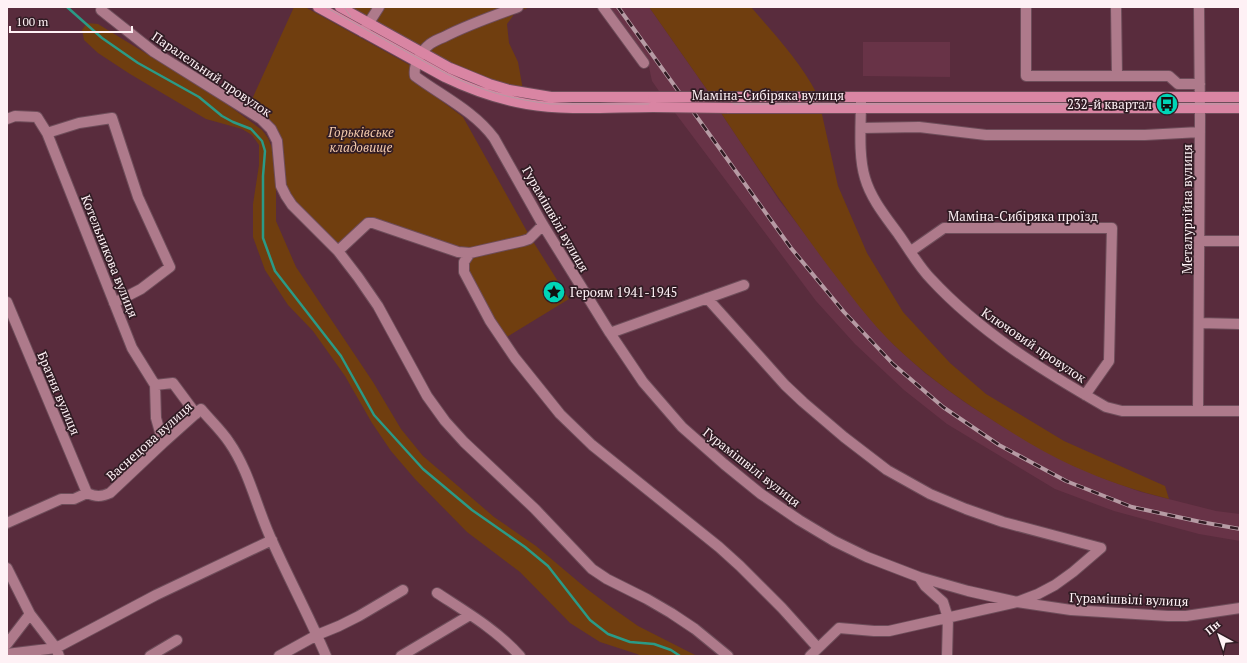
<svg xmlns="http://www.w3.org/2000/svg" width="1247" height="663" viewBox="0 0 1247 663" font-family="'PT Serif',serif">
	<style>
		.built { fill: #683347 }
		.green { fill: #703e0f }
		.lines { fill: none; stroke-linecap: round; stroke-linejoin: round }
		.stream { stroke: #2b9a86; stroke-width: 2.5 }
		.minor-casing { stroke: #6e4d5a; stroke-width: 12 }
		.major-casing { stroke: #6e4d5a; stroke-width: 12 }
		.minor { stroke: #ae7a8b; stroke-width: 10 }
		.major { stroke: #d985a3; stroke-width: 10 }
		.tram { stroke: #b69ba4; stroke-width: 1 }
		.rail-casing { stroke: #b69ba4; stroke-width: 4 }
		.rail { stroke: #311c24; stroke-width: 2.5; stroke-dasharray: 8; stroke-linecap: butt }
		.major-bridge-casing { stroke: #6e4d5a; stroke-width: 12; stroke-linecap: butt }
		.major-bridge { stroke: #d985a3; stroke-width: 10 }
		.labels { text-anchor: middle; stroke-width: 3.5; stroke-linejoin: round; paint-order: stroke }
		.street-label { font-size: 13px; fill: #fef1f5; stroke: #311c24 }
		.poi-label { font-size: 13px; fill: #fef1f5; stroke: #311c24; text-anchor: end }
		.park-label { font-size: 13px; font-style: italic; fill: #f4caac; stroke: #311c24 }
	</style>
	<rect width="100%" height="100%" fill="#592c3d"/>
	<path class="built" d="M 606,7 L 649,7 L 710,94 L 661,94 L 652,81 L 649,67 Z
		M 863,42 L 950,42 L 950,77 L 863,76 Z
		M 673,110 L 719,110 L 779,200 L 867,315 L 894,345 L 925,373 L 963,401 L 999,424 L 1036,446 L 1072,465 L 1105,479 L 1141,492 L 1216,511 L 1240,514 L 1240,541 L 1199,534 L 1114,511 L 1055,489 L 947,424 L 904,390 L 855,344 L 816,301 Z"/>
	<path class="green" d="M 294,7 L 305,7 L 415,68 L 419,84 L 463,117 L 529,235 L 569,299 L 505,338 L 476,290 L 459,249 L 373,220 L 338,246 L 295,203 L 284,185 L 280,140 L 248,108 Z
		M 347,7 L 530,7 L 515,13 L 507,24 L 509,43 L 518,62 L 523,90 L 471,74 Z
		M 649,7 L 751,7 C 775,35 800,61 817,94 L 710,94 Z
		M 87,23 L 98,24 L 217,97 L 262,130 L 268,138 L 272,148 L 276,187 L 276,221 L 296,267 L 373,382 L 401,429 L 423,456 L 494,517 L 536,546 L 587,589 L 611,607 L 638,626 L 697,656 L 641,656 L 637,654 L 600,642 L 570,623 L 520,572 L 467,532 L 415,479 L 391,451 L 372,423 L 345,376 L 313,331 L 288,305 L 265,270 L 253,237 L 253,204 L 259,165 L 259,145 L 252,135 L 242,129 L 206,119 L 130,74 L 98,53 L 84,40 L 82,30 Z
		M 719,110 L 821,110 L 838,186 L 867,253 L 903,312 L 950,363 L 986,394 L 1064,441 L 1165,486 L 1169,499 C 1136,491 1104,480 1073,466 C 1042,452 1012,433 983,414 C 952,394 922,372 895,346 C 870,322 849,293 828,266 C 790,215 754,163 719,110 Z"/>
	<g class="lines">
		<path class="stream" d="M 67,7 L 102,38 L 138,63 L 199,97 L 222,116 L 233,122 L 251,129 L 262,141 L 265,151 L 263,176 L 263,238 L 275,271 L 341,356 L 374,415 L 423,469 L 472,510 L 525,547 L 548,566 L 590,620 L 608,634 L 630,642 L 654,644 L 671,650 L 680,656"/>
		<g class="minor-casing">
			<path id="minor" d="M 518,7 C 493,16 467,25 444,37 C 439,39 434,41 430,44 C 421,51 413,65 415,76 C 442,96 474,111 494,138 L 543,225 L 610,333 L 643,382 L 682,427 L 724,464 L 761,494 L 799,520 L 834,541 L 867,557 L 919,577 L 968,591 L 1017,602 L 1071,610 L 1168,616 L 1186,616 L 1240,608
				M 603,7 L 644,63
				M 1026,7 L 1026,76 L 1169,76 L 1178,84 L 1200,84
				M 1116,7 L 1117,76
				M 101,10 L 154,52 L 261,119 L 271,129 L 277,141 L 281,186 L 286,196 L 292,205 L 338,251 L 358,277 L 378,306 L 427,396 L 445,421 L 464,442 L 535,509 L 592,569 L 607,579 L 647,599 L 671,613 L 695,629 L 728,656
				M 363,32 L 379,7
				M 861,100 C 861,124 858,155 865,178 C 871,199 886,217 899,235 C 909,249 919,267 931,279 C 980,332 1043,371 1106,407 L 1122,411 L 1240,411
				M 7,119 L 15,116 L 37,117 L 47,133 L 132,348 L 155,385 L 156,418 L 163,443
				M 861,128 L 919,127 L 986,135 L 1145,135 L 1200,132
				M 47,133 L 79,123 L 112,118 L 138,197 L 170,267 L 141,289 L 114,303
				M 1199,241 L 1240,241
				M 338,251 L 368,223 L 373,223 L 458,252 L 470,253 L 523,241 L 529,239 L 543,225
				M 911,251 L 944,228 L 1112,228 L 1109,361 L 1085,395
				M 470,253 L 464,262 L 464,272 L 490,321 L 515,358 L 560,414 L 592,445 L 719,547 L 740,566 L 782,608 L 818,648
				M 707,298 L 785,385 L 803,402 L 844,437 L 887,470 L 930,494 L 966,509 L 1003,522 L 1101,548
				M 7,302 L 87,493
				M 1199,323 L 1240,324
				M 610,333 L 744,285
				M 155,385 L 173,383 L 196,414
				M 1198,411 L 1200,120 L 1199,7
				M 87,493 C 96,497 101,497 110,493 L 163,443 L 201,409 C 210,420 221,430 229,442 C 250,472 257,510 273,543 C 290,581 310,618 326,656
				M 7,523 L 61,499 L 74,499 L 87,493
				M 7,568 L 30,614 L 56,648 L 59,656
				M 919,577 L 925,586 L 943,602 L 948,618 L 947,656
				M 437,593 C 466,612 497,630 520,656
				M 7,644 L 30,614
				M 7,654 L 56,648 L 156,595 L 272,540
				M 150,656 L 177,640
				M 279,656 L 317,635 L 339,626 L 359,616 L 403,590
				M 401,656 L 470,615
				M 810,656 L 839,628 L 874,631 L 889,631 L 1017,602 L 1038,594 L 1055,585 L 1073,572 L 1101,548"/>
		</g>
		<g class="major-casing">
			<path id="major" d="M 318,7 L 445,77 C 472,90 498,99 527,104 C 567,111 612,107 653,107
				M 340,7 L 450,68 L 489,84 L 509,90 L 551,97 L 653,97
				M 730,97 L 1240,97
				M 730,108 L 1240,108"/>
		</g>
		<use href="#minor" class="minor"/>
		<use href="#major" class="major"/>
		<path class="tram" d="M 325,7 L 447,74 C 481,91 512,99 550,104 L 1240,104
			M 344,7 L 351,17"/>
		<g class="rail-casing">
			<path id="rail" d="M 618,7 L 791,248 L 844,312 L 893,364 L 943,407 L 999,445 L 1066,481 L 1132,507 L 1201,522 L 1240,529"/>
		</g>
		<use href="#rail" class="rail"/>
		<g class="major-bridge-casing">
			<path id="major-bridge" d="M 653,97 L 730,97
				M 653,107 L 730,108"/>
		</g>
		<use href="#major-bridge" class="major-bridge"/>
	</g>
	<defs>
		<g id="bus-disc" transform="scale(1.15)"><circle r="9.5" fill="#00d5b7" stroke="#311c24"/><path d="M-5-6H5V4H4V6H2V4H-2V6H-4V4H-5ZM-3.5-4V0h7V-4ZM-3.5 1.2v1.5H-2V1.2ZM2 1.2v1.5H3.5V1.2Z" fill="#111"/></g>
		<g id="sight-disc" transform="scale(1.15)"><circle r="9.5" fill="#00d5b7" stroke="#311c24"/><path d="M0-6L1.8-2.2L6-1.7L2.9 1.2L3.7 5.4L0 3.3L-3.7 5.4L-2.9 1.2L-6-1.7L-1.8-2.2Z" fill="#111"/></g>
	</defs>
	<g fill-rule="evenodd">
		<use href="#bus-disc" x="1167" y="104"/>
		<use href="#sight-disc" x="554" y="292"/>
	</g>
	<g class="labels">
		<g class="street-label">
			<text transform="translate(212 74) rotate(34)" y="5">Паралельний провулок</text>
			<text x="768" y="100">Маміна-Сибіряка вулиця</text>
			<text transform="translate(1187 209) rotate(-90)" y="5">Металургійна вулиця</text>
			<text x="1023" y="221">Маміна-Сибіряка проїзд</text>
			<text transform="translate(556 219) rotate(60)" y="5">Гурамішвілі вулиця</text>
			<text transform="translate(110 256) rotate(68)" y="5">Котельникова вулиця</text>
			<text transform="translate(1034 345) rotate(34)" y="5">Ключовий провулок</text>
			<text transform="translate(59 393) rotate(67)" y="5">Братня вулиця</text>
			<text transform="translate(149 441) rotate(-42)" y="5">Васнецова вулиця</text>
			<text transform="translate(752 467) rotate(38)" y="5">Гурамішвілі вулиця</text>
			<text transform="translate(1129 599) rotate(2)" y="5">Гурамішвілі вулиця</text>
		</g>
		<g class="poi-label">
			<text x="1152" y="109">232-й квартал</text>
			<text x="570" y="297" text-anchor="start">Героям 1941-1945</text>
		</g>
		<g class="park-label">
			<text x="361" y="137">Горьківське<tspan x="361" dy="15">кладовище</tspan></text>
		</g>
	</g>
	<rect width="1247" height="663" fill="none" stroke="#fef1f5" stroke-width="16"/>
	<g transform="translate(1219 635) rotate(320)" stroke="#311c24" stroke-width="3" paint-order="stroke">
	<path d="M0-3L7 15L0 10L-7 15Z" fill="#fef1f5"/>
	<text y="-6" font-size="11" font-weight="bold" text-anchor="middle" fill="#fef1f5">Пн</text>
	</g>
	<path d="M10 26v6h122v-6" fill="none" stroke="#fef1f5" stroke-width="2"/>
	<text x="16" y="26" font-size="12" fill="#fef1f5" stroke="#311c24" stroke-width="3" paint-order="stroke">100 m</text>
</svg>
